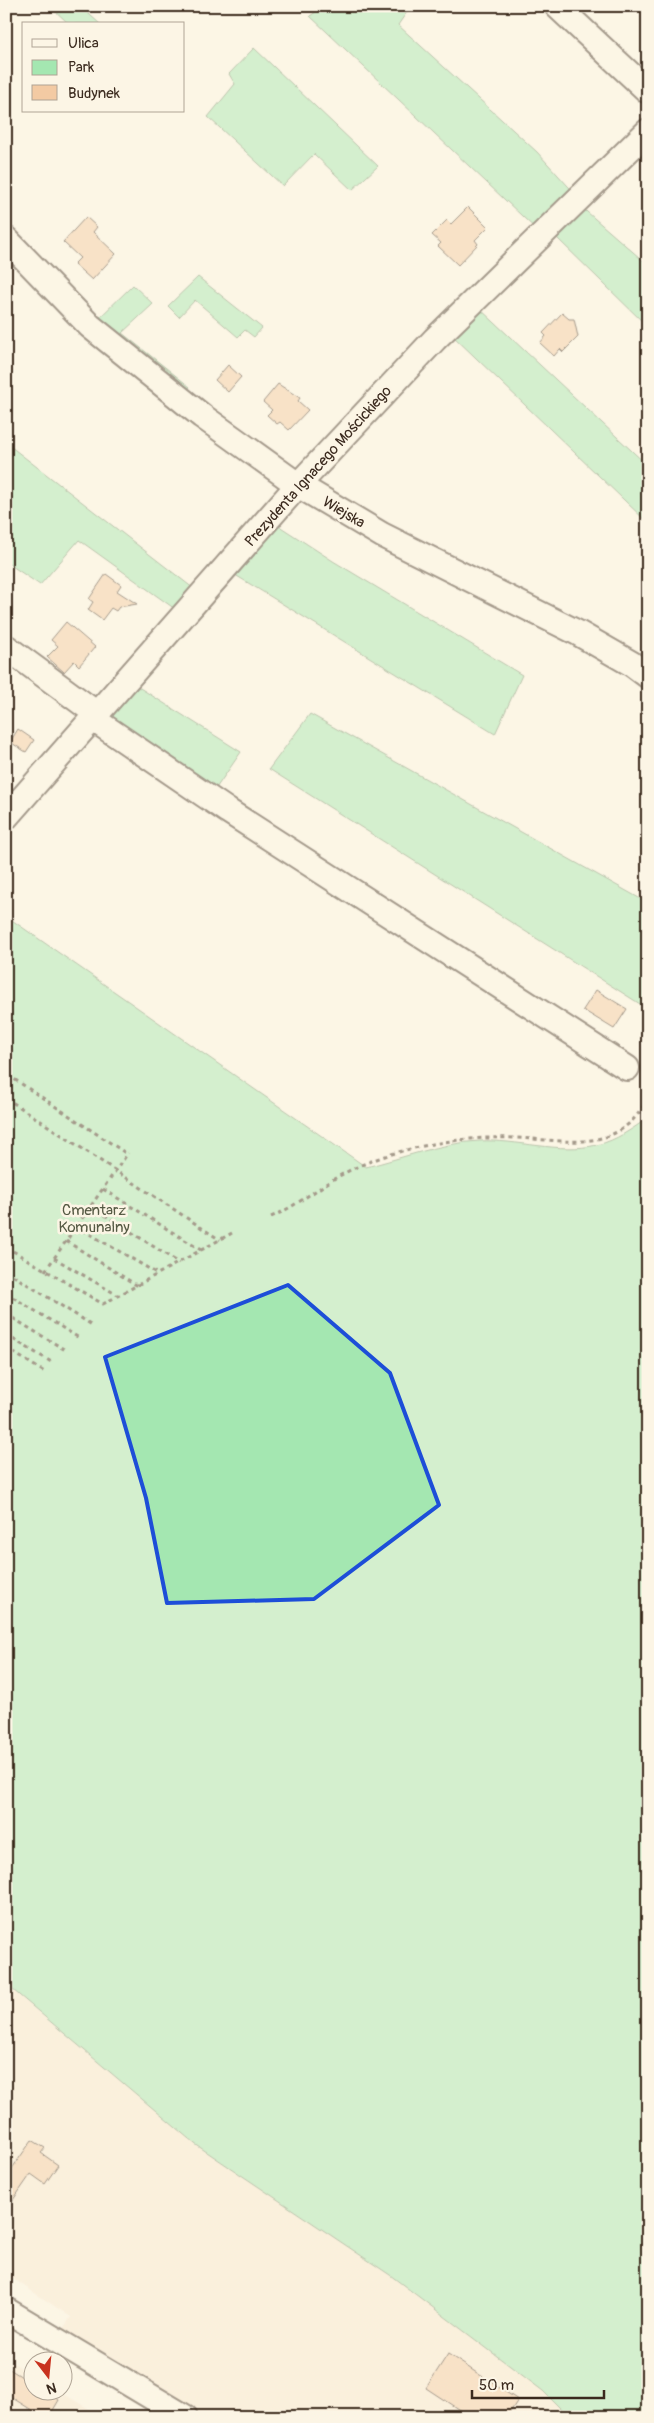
<svg xmlns="http://www.w3.org/2000/svg" width="654" height="2423" viewBox="0 0 654 2423" font-family="Pangolin,sans-serif">
	<style>
		.built { fill: #f9e8d1 }
		.green { fill: #a4e7b1; stroke: #708868 }
		.building { fill: #f3caa3; stroke: #3b2a1e }
		.lines { fill: none; stroke-linecap: round; stroke-linejoin: round }
		.minor-casing { stroke: #3b2a1e; stroke-width: 28 }
		.path { stroke: #3b2a1e; stroke-width: 3; stroke-dasharray: 4 4; stroke-linecap: butt }
		.minor { stroke: #fcf5e5; stroke-width: 24 }
		.marked { fill: none; stroke: #1d4ed8; stroke-width: 4; stroke-linejoin: round }
		.labels { text-anchor: middle; stroke-width: 5; stroke-linejoin: round; paint-order: stroke }
		.street-label { font-size: 15px; fill: #3b2a1e; stroke: #fcf5e5 }
		.park-label { font-size: 15px; fill: #555943; stroke: #fcf5e5 }
	</style>
	<rect width="100%" height="100%" fill="#fcf5e5"/>
	<filter id="ink" filterUnits="userSpaceOnUse"><feTurbulence type="fractalNoise" baseFrequency=".02" numOctaves="2"/><feDisplacementMap in="SourceGraphic" scale="10" xChannelSelector="R" yChannelSelector="G"/><feConvolveMatrix kernelMatrix="1 2 1 2 8 2 1 2 1" color-interpolation-filters="sRGB"/></filter>
	<g filter="url(#ink)">
		<path class="built" d="M 6,1985 L 195,2144 L 390,2275 L 543,2391 L 569,2417 L 204,2417 L 62,2330 L 71,2317 L 6,2274 Z
			M 6,2359 L 32,2374 L 32,2390 L 59,2391 L 102,2417 L 6,2417 Z"/>
		<path class="green" d="M 50,6 L 80,6 L 100,24 L 69,24 Z
			M 324,6 L 411,6 L 398,25 L 537,152 L 578,197 L 540,233 L 310,16 Z
			M 254,48 L 378,166 L 352,190 L 314,154 L 283,186 L 208,117 L 235,84 L 229,74 Z
			M 579,205 L 648,265 L 648,327 L 555,236 Z
			M 198,277 L 262,328 L 254,337 L 245,330 L 238,337 L 195,300 L 179,317 L 168,306 Z
			M 133,285 L 153,304 L 122,333 L 190,387 L 183,395 L 93,324 Z
			M 479,308 L 648,466 L 648,523 L 451,334 Z
			M 6,443 L 198,592 L 182,614 L 79,540 L 40,585 L 6,562 Z
			M 273,522 L 333,561 L 522,675 L 495,734 L 232,573 Z
			M 132,683 L 241,752 L 212,794 L 105,718 Z
			M 310,714 L 648,903 L 648,1009 L 269,769 Z
			M 6,916 L 366,1167 C 403,1158 441,1143 479,1141 C 517,1139 559,1154 597,1145 C 617,1140 632,1129 648,1118 L 648,2417 L 569,2417 L 543,2391 L 390,2275 L 195,2144 L 6,1984 Z"/>
		<path class="building" d="M 468,207 L 488,227 L 475,240 L 478,244 L 458,265 L 438,246 L 441,243 L 432,235 L 447,220 L 451,224 Z
			M 86,217 L 97,227 L 93,232 L 116,254 L 92,280 L 74,264 L 80,258 L 63,242 Z
			M 562,313 L 569,319 L 574,319 L 578,337 L 563,352 L 560,349 L 554,356 L 540,343 L 546,336 L 543,333 Z
			M 228,365 L 241,377 L 228,392 L 215,380 Z
			M 278,384 L 300,398 L 298,401 L 308,410 L 289,430 L 280,422 L 277,424 L 267,415 L 272,410 L 263,402 Z
			M 106,574 L 121,585 L 117,591 L 137,604 L 119,607 L 116,611 L 111,608 L 102,620 L 88,610 L 93,602 L 89,599 Z
			M 66,622 L 95,647 L 79,666 L 74,661 L 64,672 L 47,657 L 58,646 L 51,640 Z
			M 18,729 L 34,740 L 26,752 L 10,742 Z
			M 596,990 L 627,1009 L 614,1029 L 583,1010 Z
			M 32,2140 L 45,2148 L 41,2153 L 58,2165 L 45,2184 L 31,2174 L 6,2210 L 6,2177 Z
			M 448,2354 L 518,2400 L 507,2417 L 470,2417 L 426,2388 Z
			M 6,2367 L 32,2383 L 32,2390 L 45,2390 L 59,2400 L 49,2417 L 43,2417 L 6,2394 Z"/>
		<g class="lines">
			<g class="minor-casing">
				<path id="minor" d="M 557,6 L 648,91
					M 6,239 L 90,326 L 202,416 L 298,485 L 382,535 L 578,633 L 632,664 L 648,676
					M 6,647 L 97,714
					M 93,719 L 228,811 L 627,1068
					M 6,817 L 298,485 L 435,339 L 648,131
					M 6,2310 L 185,2417"/>
			</g>
			<path class="path" d="M 8,1075 L 127,1154
				M 6,1098 L 220,1240
				M 103,1189 L 201,1250
				M 91,1206 L 179,1263
				M 271,1217 C 292,1208 310,1194 329,1182 C 359,1163 393,1152 428,1145 C 457,1139 485,1137 515,1138 C 568,1140 619,1155 648,1098
				M 76,1226 L 158,1274
				M 6,1228 L 8,1224
				M 66,1241 L 138,1286
				M 6,1247 L 103,1304 L 232,1233
				M 54,1258 L 119,1296
				M 6,1271 L 92,1325
				M 45,1271 L 128,1153
				M 6,1293 L 79,1338
				M 6,1314 L 67,1351
				M 6,1335 L 53,1363
				M 6,1348 L 46,1373"/>
			<use href="#minor" class="minor"/>
		</g>
	</g>
	<path d="M0 0H654V2423H0ZM 288,1285 L 390,1373 L 439,1505 L 314,1599 L 167,1603 L 146,1498 L 105,1357 Z" fill="#fcf5e5" fill-opacity=".55" fill-rule="evenodd"/>
	<path class="marked" d="M 288,1285 L 390,1373 L 439,1505 L 314,1599 L 167,1603 L 146,1498 L 105,1357 Z"/>
	<g class="labels">
		<g class="street-label">
			<text transform="translate(318 466) rotate(-48)" y="5">Prezydenta Ignacego Mościckiego</text>
			<text transform="translate(344 512) rotate(31)" y="5">Wiejska</text>
		</g>
		<g class="park-label">
			<text x="94" y="1215">Cmentarz<tspan x="94" dy="17">Komunalny</tspan></text>
		</g>
	</g>
	<rect width="654" height="2423" fill="none" stroke="#fcf5e5" stroke-width="25"/>
	<rect x="12" y="12" width="629" height="2398" fill="none" stroke="#3b2a1e" stroke-width="2" filter="url(#ink)"/>
	<rect x="22" y="22" width="162" height="90" fill="#fcf5e5" stroke="#afa495"/>
	<rect x="32" y="39" width="25" height="8" fill="#fcf5e5" stroke="#afa495"/>
	<text x="68" y="48" font-size="15" fill="#3b2a1e">Ulica</text>
	<rect x="32" y="60" width="25" height="15" fill="#a4e7b1" stroke="#afa495"/>
	<text x="68" y="72" font-size="15" fill="#3b2a1e">Park</text>
	<rect x="32" y="85" width="25" height="15" fill="#f3caa3" stroke="#afa495"/>
	<text x="68" y="98" font-size="15" fill="#3b2a1e">Budynek</text>
	<g transform="translate(48 2376) rotate(164)"><circle r="24" fill="#fcf5e5" stroke="#afa495"/>
	<path d="M0-4L9 19L0 12L-9 19Z" fill="#c8321e"/>
	<text y="-8" font-size="14" font-weight="bold" text-anchor="middle" fill="#3b2a1e">N</text>
	</g>
	<path d="M472 2390v8h132v-8" fill="none" stroke="#3b2a1e" stroke-width="2.5"/>
	<text x="479" y="2390" font-size="15" fill="#3b2a1e" stroke="#fcf5e5" stroke-width="4" paint-order="stroke">50 m</text>
</svg>
